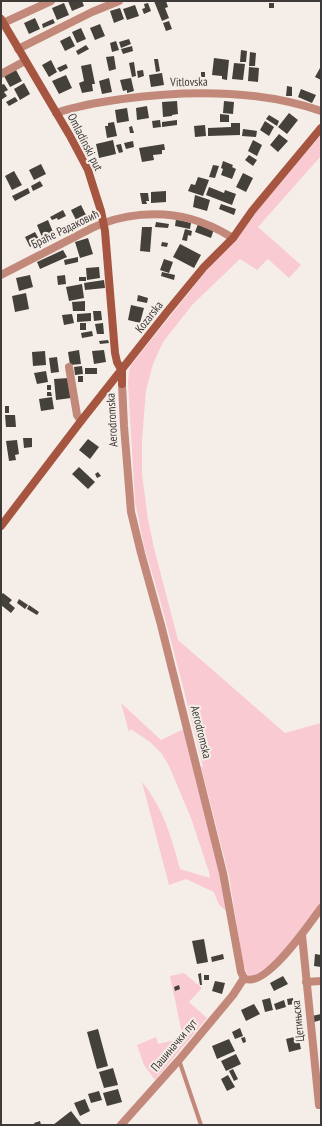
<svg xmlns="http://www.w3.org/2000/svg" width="322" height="1126" viewBox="0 0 322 1126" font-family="'PT Sans Narrow',sans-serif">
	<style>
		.green { fill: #facad3 }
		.building { fill: #43413a }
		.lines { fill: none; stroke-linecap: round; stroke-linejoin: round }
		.lane { stroke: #c2897a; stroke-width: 4 }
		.street { stroke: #c2897a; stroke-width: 8 }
		.secondary { stroke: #a65541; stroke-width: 8 }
		.labels { text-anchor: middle; stroke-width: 4; stroke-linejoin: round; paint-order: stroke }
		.street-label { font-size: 12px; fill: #3d3a38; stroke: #f5ede7 }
	</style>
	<rect width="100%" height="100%" fill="#f5ede7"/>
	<path class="green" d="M 321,135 L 321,156 L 258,227 L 301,265 L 289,278 L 268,259 L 257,270 L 240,259 L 193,304 L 163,342 L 153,364 L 146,390 L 142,441 L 142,474 L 148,520 L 154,548 L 178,640 L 285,733 L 321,723 L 321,902 L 309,920 L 275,961 L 252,977 L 247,974 L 243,963 L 229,876 L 201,767 L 203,767 L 180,675 L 160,600 L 144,546 L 140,526 L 135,502 L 128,383 L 129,371 L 131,365 L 211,265 Z
		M 121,703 L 161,740 L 184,729 L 220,870 L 228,911 C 219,908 217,901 214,892 L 186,879 L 169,885 L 142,782 C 163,807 172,839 180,869 L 210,878 L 209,872 L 191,818 L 169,766 L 162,754 L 150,742 L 131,729 L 129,732 Z
		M 184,973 L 202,988 L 189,1002 L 207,1018 L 155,1080 L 144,1065 L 137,1045 L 156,1037 L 158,1044 L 183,1038 L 170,976 Z"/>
	<path class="building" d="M 68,1 L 82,1 L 84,6 L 72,11 Z
		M 154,1 L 166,1 L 168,7 L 165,8 L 169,18 L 162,21 Z
		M 64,3 L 69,15 L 57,20 L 52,8 Z
		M 148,3 L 151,11 L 144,14 L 142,9 L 145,8 L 144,4 Z
		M 269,3 L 274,3 L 274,8 L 269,8 Z
		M 135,5 L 139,16 L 127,20 L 123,9 Z
		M 120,8 L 124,19 L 114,23 L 110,11 Z
		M 35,18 L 40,29 L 29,34 L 24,23 Z
		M 53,19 L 55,23 L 43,28 L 42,24 Z
		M 169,21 L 172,29 L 166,31 L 163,23 Z
		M 100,24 L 105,36 L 95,40 L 90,28 Z
		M 81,28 L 86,39 L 77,43 L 72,32 Z
		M 70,36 L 75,46 L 65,51 L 60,41 Z
		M 129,39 L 131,44 L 121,48 L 119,42 Z
		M 116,41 L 119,50 L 112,52 L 110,43 Z
		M 86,45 L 89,49 L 78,55 L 76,51 Z
		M 132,46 L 133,51 L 123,54 L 121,49 Z
		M 241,50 L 247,51 L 246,62 L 240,62 Z
		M 250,52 L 256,53 L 255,66 L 249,66 Z
		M 114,56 L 116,69 L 109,71 L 106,57 Z
		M 214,58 L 229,60 L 227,80 L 222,79 L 222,76 L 212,75 Z
		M 154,59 L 158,59 L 160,71 L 156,72 Z
		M 51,60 L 57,72 L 49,77 L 42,65 Z
		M 134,62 L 136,76 L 132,77 L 129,63 Z
		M 234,63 L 245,64 L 243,80 L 232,79 Z
		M 66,64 L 68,68 L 60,72 L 57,68 Z
		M 91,64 L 95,84 L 92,84 L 93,91 L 82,93 L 79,83 L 84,81 L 81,66 Z
		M 249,67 L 259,68 L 258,82 L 248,81 Z
		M 320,68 L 321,69 L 321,80 L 315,77 Z
		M 16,70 L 22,81 L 10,87 L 4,76 Z
		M 143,70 L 144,76 L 138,78 L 137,71 Z
		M 201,72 L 205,72 L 205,77 L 201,77 Z
		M 162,73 L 164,85 L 151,87 L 149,75 Z
		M 66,75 L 72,88 L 59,94 L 52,81 Z
		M 109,78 L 112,92 L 102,94 L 99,81 Z
		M 131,78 L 134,91 L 127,93 L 127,90 L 123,91 L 120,80 Z
		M 24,83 L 30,94 L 20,100 L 14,89 Z
		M 4,84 L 8,90 L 4,92 L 7,96 L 1,100 L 1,85 Z
		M 287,86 L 292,87 L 292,96 L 286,96 Z
		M 301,89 L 316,95 L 312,103 L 298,97 Z
		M 15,97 L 18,101 L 9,106 L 6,102 Z
		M 177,101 L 178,114 L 172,115 L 172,116 L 163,117 L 162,102 Z
		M 224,101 L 234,102 L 233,114 L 223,113 Z
		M 147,106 L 149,118 L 137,120 L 136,108 Z
		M 127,108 L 129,121 L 117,123 L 115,110 Z
		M 289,113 L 298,120 L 287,134 L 278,127 Z
		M 220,114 L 229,115 L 229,122 L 220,122 Z
		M 269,115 L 279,121 L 277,126 L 266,119 Z
		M 160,120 L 161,127 L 153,128 L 152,121 Z
		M 177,120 L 177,125 L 162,127 L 162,122 Z
		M 265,121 L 274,127 L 269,136 L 260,130 Z
		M 114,122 L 117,136 L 107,138 L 105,126 L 108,126 L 108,123 Z
		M 231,123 L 240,123 L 240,135 L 208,136 L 208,128 L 231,127 Z
		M 205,125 L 206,136 L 195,137 L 194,126 Z
		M 132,126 L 134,133 L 130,133 L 129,127 Z
		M 243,129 L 257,131 L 256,137 L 242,136 Z
		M 279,134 L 288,141 L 278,152 L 270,145 Z
		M 113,140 L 116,154 L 99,158 L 96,144 Z
		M 253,140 L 262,145 L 257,156 L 248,151 Z
		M 133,141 L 134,147 L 126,149 L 124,143 Z
		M 121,144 L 123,152 L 119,153 L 116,145 Z
		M 164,144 L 165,150 L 162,150 L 162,154 L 153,155 L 154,160 L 142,162 L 139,148 Z
		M 249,155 L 257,160 L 253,166 L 245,160 Z
		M 223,161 L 233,165 L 232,167 L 236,169 L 232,179 L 221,175 L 223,169 L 221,168 Z
		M 41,164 L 46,174 L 34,180 L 29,170 Z
		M 213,165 L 219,166 L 215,178 L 209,177 Z
		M 14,171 L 22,185 L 12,190 L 5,176 Z
		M 243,173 L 253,178 L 246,192 L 236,187 Z
		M 198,177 L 209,180 L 203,196 L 188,191 L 191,184 L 195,185 Z
		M 40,181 L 43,186 L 33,191 L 31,186 Z
		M 209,187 L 224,193 L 225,190 L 236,194 L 232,205 L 206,195 Z
		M 28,188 L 30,193 L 15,201 L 12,196 Z
		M 166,191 L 166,202 L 151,203 L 151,192 Z
		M 140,193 L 148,193 L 149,201 L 146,201 L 147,204 L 142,204 Z
		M 195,195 L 210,200 L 207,211 L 193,207 Z
		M 221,204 L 236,209 L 234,215 L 219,209 Z
		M 81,205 L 87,217 L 77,222 L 71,210 Z
		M 63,210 L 66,216 L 58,220 L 57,218 L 52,220 L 50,217 Z
		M 176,219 L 191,223 L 190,229 L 175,226 Z
		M 48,220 L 53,232 L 42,237 L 37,225 Z
		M 156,222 L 169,224 L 168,228 L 155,227 Z
		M 198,224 L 214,229 L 211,238 L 195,232 Z
		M 142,227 L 152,227 L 150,252 L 140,251 Z
		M 185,229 L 192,231 L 191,236 L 188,235 L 187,241 L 182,240 Z
		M 35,232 L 40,241 L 30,247 L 25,237 Z
		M 88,238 L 93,254 L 80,258 L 75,242 Z
		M 162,242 L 168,243 L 167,247 L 161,246 Z
		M 180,244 L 201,255 L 194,268 L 173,257 Z
		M 63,250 L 67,257 L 40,269 L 37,262 Z
		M 78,257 L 78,262 L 65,265 L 64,260 Z
		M 164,259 L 173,262 L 169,273 L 160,270 Z
		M 99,267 L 100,278 L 87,280 L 86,268 Z
		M 162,272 L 175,275 L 174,280 L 161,276 Z
		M 30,275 L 33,287 L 19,291 L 16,278 Z
		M 65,275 L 66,284 L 58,285 L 57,276 Z
		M 79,277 L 86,277 L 86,281 L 79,281 Z
		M 104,280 L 105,288 L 85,290 L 84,283 Z
		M 82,284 L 84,298 L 69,301 L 66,287 Z
		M 26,293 L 29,309 L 15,312 L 12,296 Z
		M 138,295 L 148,298 L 147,303 L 137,301 Z
		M 85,301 L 85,311 L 73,311 L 72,302 Z
		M 131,305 L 144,308 L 140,323 L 128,320 Z
		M 93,311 L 101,311 L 102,320 L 94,321 Z
		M 91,313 L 91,321 L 77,322 L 77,314 Z
		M 72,314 L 74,323 L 64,325 L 62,315 Z
		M 80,323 L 86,323 L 86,330 L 80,330 Z
		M 103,323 L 104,334 L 97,334 L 95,324 Z
		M 92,331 L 93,336 L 82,338 L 81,333 Z
		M 108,340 L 109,343 L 100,344 L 99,341 Z
		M 79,350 L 81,364 L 70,365 L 68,352 Z
		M 104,350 L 106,362 L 94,364 L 92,351 Z
		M 45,351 L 46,365 L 33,366 L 32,352 Z
		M 57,357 L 59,372 L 51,373 L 49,358 Z
		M 82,366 L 83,374 L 75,375 L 74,367 Z
		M 85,368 L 97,368 L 97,374 L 85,374 Z
		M 46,371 L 48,382 L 37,384 L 34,373 Z
		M 78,376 L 83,376 L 83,382 L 78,382 Z
		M 69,378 L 71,398 L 56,400 L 54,379 Z
		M 47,385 L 51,385 L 51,390 L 47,390 Z
		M 47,392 L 51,392 L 52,396 L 47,396 Z
		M 52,397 L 54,409 L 41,411 L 39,399 Z
		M 5,406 L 9,406 L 9,413 L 5,413 Z
		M 5,415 L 15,415 L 16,427 L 6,427 Z
		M 23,438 L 32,438 L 32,447 L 24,448 Z
		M 88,439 L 99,447 L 90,459 L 79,450 Z
		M 17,440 L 19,454 L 15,455 L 16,460 L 9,461 L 6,441 Z
		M 79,467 L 95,482 L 88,489 L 72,474 Z
		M 98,472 L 101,476 L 97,478 L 95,474 Z
		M 3,593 L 12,600 L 9,603 L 15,608 L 11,613 L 1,605 L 1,595 Z
		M 19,599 L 28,605 L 25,609 L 17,603 Z
		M 29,605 L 39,612 L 37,615 L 27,609 Z
		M 204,939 L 208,962 L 197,964 L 192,941 Z
		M 223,954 L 224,959 L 212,962 L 211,957 Z
		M 315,954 L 321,955 L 321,967 L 314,966 Z
		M 201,973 L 202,985 L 200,985 L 198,974 Z
		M 204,975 L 209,975 L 209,980 L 204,980 Z
		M 283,976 L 288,984 L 274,991 L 270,983 Z
		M 215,981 L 225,983 L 222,994 L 212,991 Z
		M 179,985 L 180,989 L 175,991 L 174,987 Z
		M 270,998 L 273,1010 L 265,1012 L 262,1000 Z
		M 293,998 L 294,1004 L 288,1005 L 287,999 Z
		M 284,1000 L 286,1007 L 276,1010 L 274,1004 Z
		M 254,1004 L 260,1014 L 246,1021 L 241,1010 Z
		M 321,1014 L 321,1020 L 314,1022 L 312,1016 Z
		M 240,1028 L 243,1036 L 235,1039 L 232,1032 Z
		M 98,1029 L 108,1066 L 97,1069 L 87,1032 Z
		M 298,1036 L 301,1049 L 289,1052 L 286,1039 Z
		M 245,1037 L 246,1042 L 243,1043 L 241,1038 Z
		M 229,1039 L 235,1051 L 217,1059 L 212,1046 Z
		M 236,1054 L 241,1064 L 226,1071 L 221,1061 Z
		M 113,1068 L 118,1085 L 104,1088 L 99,1072 Z
		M 233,1069 L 238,1079 L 234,1081 L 229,1071 Z
		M 228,1075 L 235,1087 L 227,1091 L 221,1079 Z
		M 118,1089 L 122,1102 L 107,1106 L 103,1093 Z
		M 99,1091 L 102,1100 L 91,1103 L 88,1094 Z
		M 85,1099 L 90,1111 L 80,1116 L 74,1103 Z
		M 71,1111 L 81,1124 L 79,1125 L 53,1125 Z
		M 40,1121 L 41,1125 L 35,1125 L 34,1123 Z"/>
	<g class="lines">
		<path class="lane" d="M 179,1060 L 201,1125"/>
		<path class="street" d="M 1,24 L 51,1
			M 18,49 L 92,12 L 119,1
			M 1,74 L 25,61
			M 56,113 C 77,106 100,102 122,99 C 188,90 257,89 321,111
			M 1,275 L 92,228 C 121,214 159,210 191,219 C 206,223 220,230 233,238
			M 69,367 L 77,415 L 81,421
			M 122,384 L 124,426 L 131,512 L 141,553 L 161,625 L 223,873 L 241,972 L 244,978 C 264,991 310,923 321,908
			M 302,935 L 319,1105
			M 306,982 L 321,981
			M 121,1125 L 179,1060 L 233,995 L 244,978"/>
		<path class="secondary" d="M 1,19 L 70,136 L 88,170 L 93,186 L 101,211 L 105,231 L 115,353 L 117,362 L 122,371 L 122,384
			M 1,526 L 81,421 L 167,312 L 204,267 L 233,238 L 252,211 L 321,128"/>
	</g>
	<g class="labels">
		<g class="street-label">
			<text transform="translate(189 82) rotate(-1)" y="4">Vitlovska</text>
			<text transform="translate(85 142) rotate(63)" y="4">Omladinski put</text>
			<text transform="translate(65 229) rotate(-26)" y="4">Браће Радаковић</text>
			<text transform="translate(149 317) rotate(-52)" y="4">Kozarska</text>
			<text transform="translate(112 420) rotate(-93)" y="4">Aerodromska</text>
			<text transform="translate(201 732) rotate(76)" y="4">Aerodromska</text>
			<text transform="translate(298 1021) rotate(-96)" y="4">Цетињска</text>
			<text transform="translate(174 1045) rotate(-50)" y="4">Пашиначки пут</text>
		</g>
	</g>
	<rect width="322" height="1126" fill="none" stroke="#3d3a38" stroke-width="4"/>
</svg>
